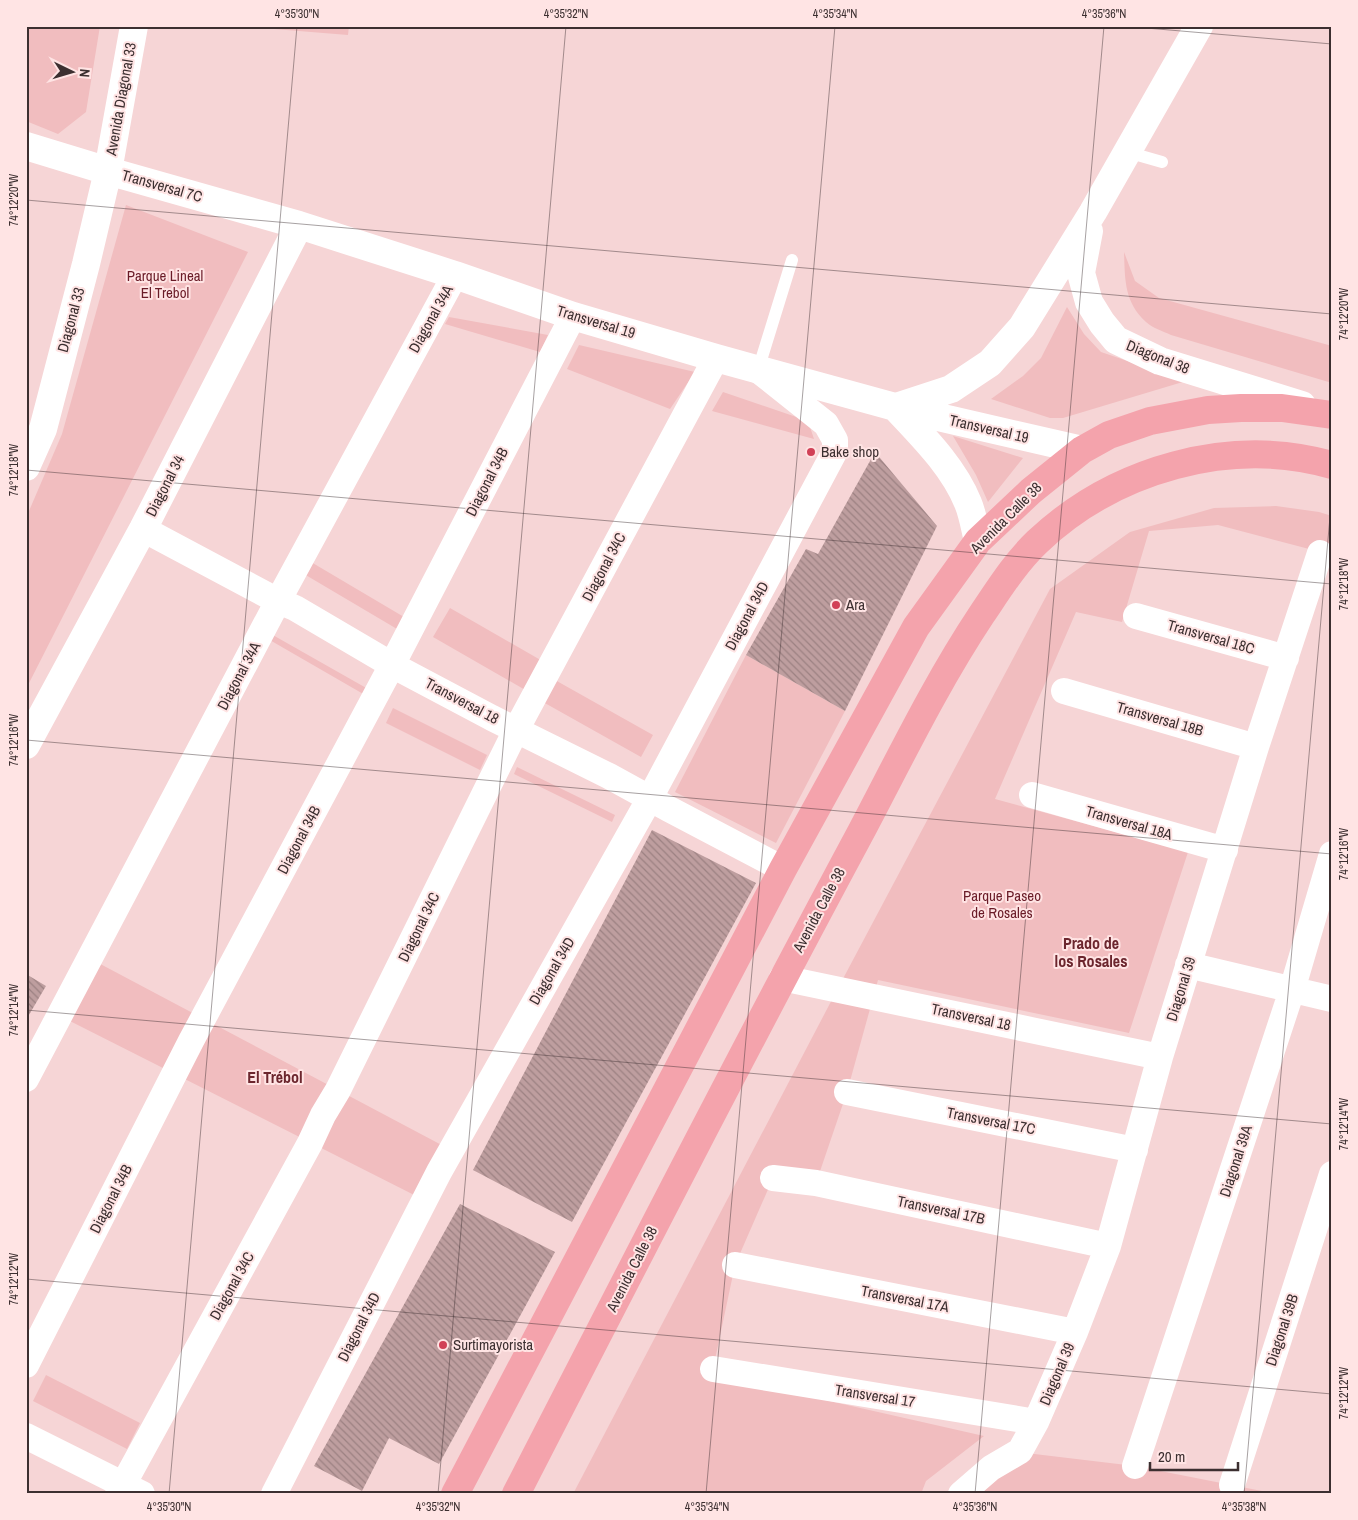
<svg xmlns="http://www.w3.org/2000/svg" width="1358" height="1520" viewBox="0 0 1358 1520" font-family="'Archivo Narrow',sans-serif">
	<style>
		.green { fill: #f1bdbf }
		.building { fill: url(#building-back-hatch) }
		.lines { fill: none; stroke-linecap: round; stroke-linejoin: round }
		.lane { stroke: #fff; stroke-width: 12 }
		.street { stroke: #fff; stroke-width: 26 }
		.secondary { stroke: #fff; stroke-width: 28 }
		.primary { stroke: #f4a3ac; stroke-width: 28 }
		.ticks { fill: none; stroke: #3c2f30; stroke-width: 1; stroke-opacity: 0.45 }
		.poi-dot { fill: #d14157; stroke: #ffe4e4; stroke-width: 2 }
		.labels { text-anchor: middle; stroke-width: 4; stroke-linejoin: round; paint-order: stroke }
		.street-label { font-size: 15px; fill: #3c2f30; stroke: #ffe4e4 }
		.park-label { font-size: 15px; fill: #6a1b27; stroke: #ffe4e4 }
		.poi-label { font-size: 15px; fill: #3c2f30; stroke: #ffe4e4; text-anchor: start }
		.neighbourhood-label { font-size: 16px; font-weight: bold; fill: #6c262e; stroke: #ffe4e4 }
		.neatline { fill: none; stroke: #3c2f30; stroke-width: 2 }
		.ticks-label { font-size: 12px; text-anchor: middle; fill: #3c2f30 }
	</style>
	<defs>
		<pattern id="building-back-hatch" width="6" height="6" patternUnits="userSpaceOnUse" patternTransform="scale(1.25)"><rect width="6" height="6" fill="#be9e9f"/><path d="M-1 5l2 2M0 0l6 6M5-1l2 2" fill="none" stroke="#9c8182"/></pattern>
	</defs>
	<rect width="100%" height="100%" fill="#f6d5d6"/>
	<path class="green" d="M 26,26 L 100,26 L 86,112 L 58,134 L 26,121 Z
		M 274,26 L 349,26 L 348,35 L 274,29 Z
		M 126,205 L 248,252 L 26,689 L 26,518 L 62,434 Z
		M 1124,252 L 1135,281 L 1159,298 L 1332,346 L 1332,383 L 1171,335 C 1163,331 1152,328 1146,322 C 1124,302 1125,279 1124,252 Z
		M 1067,307 L 1084,334 L 1101,352 L 1186,381 L 1063,418 L 1050,418 L 991,399 L 1023,376 L 1041,358 Z
		M 449,317 L 548,335 L 540,352 L 445,324 Z
		M 579,345 L 695,372 L 670,409 L 567,369 Z
		M 723,392 L 808,421 L 814,439 L 712,411 Z
		M 953,436 L 1023,458 L 988,502 L 976,475 Z
		M 1276,506 L 1319,512 L 1332,516 L 1332,555 L 1218,525 L 1149,531 L 1122,622 L 1076,612 L 995,799 L 1188,852 L 1129,1033 L 878,980 L 847,1092 L 816,1183 L 773,1178 L 735,1265 L 713,1369 L 732,1379 L 984,1436 L 926,1481 L 921,1494 L 573,1494 L 837,990 L 1050,589 L 1130,532 L 1214,508 Z
		M 311,562 L 404,617 L 397,629 L 304,574 Z
		M 450,608 L 544,662 L 527,691 L 433,637 Z
		M 271,634 L 368,689 L 365,695 L 268,639 Z
		M 746,655 L 845,711 L 776,843 L 675,792 Z
		M 555,680 L 653,735 L 641,757 L 543,702 Z
		M 393,708 L 487,755 L 480,770 L 386,723 Z
		M 517,767 L 615,815 L 612,822 L 514,774 Z
		M 89,958 L 451,1150 L 424,1200 L 60,1016 Z
		M 46,1375 L 140,1423 L 127,1449 L 33,1401 Z
		M 1026,1453 L 1135,1466 L 1277,1494 L 962,1494 Z"/>
	<path class="building" d="M 875,452 L 937,526 L 845,711 L 746,655 L 806,549 L 818,554 Z
		M 652,830 L 756,883 L 572,1222 L 473,1170 Z
		M 26,974 L 46,986 L 26,1020 Z
		M 460,1204 L 555,1252 L 439,1464 L 389,1438 L 362,1491 L 314,1466 Z"/>
	<g class="lines">
		<path class="lane" d="M 1127,152 L 1162,162
			M 758,370 L 792,260"/>
		<path class="street" d="M 143,529 L 278,601 L 295,608 L 392,665 L 492,718 L 609,776 L 669,809 L 783,869
			M 1136,616 L 1286,658
			M 1064,691 L 1256,747
			M 1032,795 L 1225,850
			M 1188,965 L 1332,999
			M 782,978 L 1160,1057
			M 26,1079 L 278,601 L 455,275
			M 847,1092 L 1135,1150
			M 773,1178 L 816,1183 L 1108,1246
			M 735,1265 L 1075,1332
			M 26,1365 L 191,1041 L 392,665 L 573,316
			M 713,1369 L 1036,1422
			M 26,1436 L 142,1494
			M 1135,1466 L 1292,990 L 1332,854
			M 1232,1485 L 1332,1174
			M 118,1494 L 310,1143 L 323,1115 L 338,1090 L 516,730 L 716,358
			M 274,1494 L 439,1172 L 650,798 L 835,451 L 835,440 L 826,424 L 758,370
			M 961,1494 L 991,1468 L 1020,1451 L 1036,1422 L 1075,1332 L 1108,1246 L 1160,1057 L 1256,747 L 1320,553"/>
		<path class="secondary" d="M 26,146 L 108,171 L 299,225 L 455,275 L 573,316 L 716,358 L 895,407 L 1082,450
			M 1089,231 L 1081,273 L 1089,302 L 1102,323 L 1116,340 L 1160,361 L 1302,405
			M 895,407 C 922,436 953,466 968,503 C 973,515 975,529 978,541
			M 896,407 L 951,389 L 990,363 L 1022,327 L 1093,212 L 1199,26
			M 26,467 L 43,429 L 86,264 L 108,171 L 134,26
			M 26,745 L 143,529 L 299,225"/>
		<path class="primary" d="M 455,1494 L 783,869 L 916,627 L 978,541 L 1031,491 L 1082,450 L 1109,435 L 1150,421 L 1208,410 L 1241,408 L 1282,408 L 1332,415
			M 516,1494 C 630,1272 744,1050 862,830 C 900,758 936,683 982,614 C 999,589 1015,563 1037,542 C 1114,469 1230,436 1332,465"/>
	</g>
	<path class="ticks" d="M 1123,26 L 1332,44M 26,49 L 28,26M 26,200 L 1332,314M 26,470 L 1332,584M 26,740 L 1332,854M 26,1010 L 1332,1124M 26,1279 L 1332,1394M 169,1494 L 297,26M 438,1494 L 566,26M 706,1494 L 835,26M 975,1494 L 1104,26M 1244,1494 L 1332,494"/>
	<g class="poi-dot">
		<circle cx="811" cy="452" r="5"/>
		<circle cx="836" cy="605" r="5"/>
		<circle cx="443" cy="1345" r="5"/>
	</g>
	<g class="labels">
		<g class="street-label">
			<text transform="translate(121 99) rotate(-80)" y="5">Avenida Diagonal 33</text>
			<text transform="translate(162 186) rotate(16)" y="5">Transversal 7C</text>
			<text transform="translate(431 319) rotate(-61)" y="5">Diagonal 34A</text>
			<text transform="translate(71 320) rotate(-75)" y="5">Diagonal 33</text>
			<text transform="translate(596 322) rotate(17)" y="5">Transversal 19</text>
			<text transform="translate(1158 357) rotate(22)" y="5">Diagonal 38</text>
			<text transform="translate(989 429) rotate(13)" y="5">Transversal 19</text>
			<text transform="translate(487 482) rotate(-63)" y="5">Diagonal 34B</text>
			<text transform="translate(165 486) rotate(-63)" y="5">Diagonal 34</text>
			<text transform="translate(1006 518) rotate(-45)" y="5">Avenida Calle 38</text>
			<text transform="translate(604 567) rotate(-62)" y="5">Diagonal 34C</text>
			<text transform="translate(747 616) rotate(-62)" y="5">Diagonal 34D</text>
			<text transform="translate(1211 637) rotate(16)" y="5">Transversal 18C</text>
			<text transform="translate(239 676) rotate(-62)" y="5">Diagonal 34A</text>
			<text transform="translate(462 701) rotate(28)" y="5">Transversal 18</text>
			<text transform="translate(1160 719) rotate(16)" y="5">Transversal 18B</text>
			<text transform="translate(1129 823) rotate(16)" y="5">Transversal 18A</text>
			<text transform="translate(299 840) rotate(-62)" y="5">Diagonal 34B</text>
			<text transform="translate(819 910) rotate(-62)" y="5">Avenida Calle 38</text>
			<text transform="translate(419 927) rotate(-64)" y="5">Diagonal 34C</text>
			<text transform="translate(552 971) rotate(-60)" y="5">Diagonal 34D</text>
			<text transform="translate(1181 989) rotate(-73)" y="5">Diagonal 39</text>
			<text transform="translate(971 1017) rotate(12)" y="5">Transversal 18</text>
			<text transform="translate(991 1121) rotate(11)" y="5">Transversal 17C</text>
			<text transform="translate(1236 1161) rotate(-72)" y="5">Diagonal 39A</text>
			<text transform="translate(111 1199) rotate(-63)" y="5">Diagonal 34B</text>
			<text transform="translate(941 1210) rotate(12)" y="5">Transversal 17B</text>
			<text transform="translate(632 1269) rotate(-63)" y="5">Avenida Calle 38</text>
			<text transform="translate(232 1286) rotate(-61)" y="5">Diagonal 34C</text>
			<text transform="translate(905 1299) rotate(11)" y="5">Transversal 17A</text>
			<text transform="translate(359 1327) rotate(-63)" y="5">Diagonal 34D</text>
			<text transform="translate(1282 1330) rotate(-72)" y="5">Diagonal 39B</text>
			<text transform="translate(1057 1374) rotate(-67)" y="5">Diagonal 39</text>
			<text transform="translate(875 1396) rotate(9)" y="5">Transversal 17</text>
		</g>
		<g class="park-label">
			<text x="165" y="281">Parque Lineal<tspan x="165" dy="17">El Trebol</tspan></text>
			<text x="1002" y="901">Parque Paseo<tspan x="1002" dy="17">de Rosales</tspan></text>
		</g>
		<g class="poi-label">
			<text x="821" y="457">Bake shop</text>
			<text x="846" y="610">Ara</text>
			<text x="453" y="1350">Surtimayorista</text>
		</g>
		<g class="neighbourhood-label">
			<text x="1091" y="949">Prado de<tspan x="1091" dy="18">los Rosales</tspan></text>
			<text x="275" y="1083">El Trébol</text>
		</g>
	</g>
	<rect width="1358" height="1520" fill="none" stroke="#ffe4e4" stroke-width="55"/>
	<g transform="translate(72 72) rotate(95)" stroke="#ffe4e4" stroke-width="4" paint-order="stroke">
	<path d="M0-4L9 19L0 12L-9 19Z" fill="#3c2f30"/>
	<text y="-8" font-size="14" font-weight="bold" text-anchor="middle" fill="#3c2f30">N</text>
	</g>
	<path d="M1150 1462v8h88v-8" fill="none" stroke="#3c2f30" stroke-width="2.5"/>
	<text x="1158" y="1462" font-size="15" fill="#3c2f30" stroke="#ffe4e4" stroke-width="4" paint-order="stroke">20 m</text>
	<rect x="28" y="28" width="1302" height="1464" class="neatline"/>
	<g class="ticks-label">
		<text x="297" y="18">4°35'30"N</text>
		<text x="566" y="18">4°35'32"N</text>
		<text x="835" y="18">4°35'34"N</text>
		<text x="1104" y="18">4°35'36"N</text>
		<text transform="translate(14 200) rotate(-90)" y="4">74°12'20"W</text>
		<text transform="translate(1344 314) rotate(-90)" y="4">74°12'20"W</text>
		<text transform="translate(14 470) rotate(-90)" y="4">74°12'18"W</text>
		<text transform="translate(1344 584) rotate(-90)" y="4">74°12'18"W</text>
		<text transform="translate(14 740) rotate(-90)" y="4">74°12'16"W</text>
		<text transform="translate(1344 854) rotate(-90)" y="4">74°12'16"W</text>
		<text transform="translate(14 1010) rotate(-90)" y="4">74°12'14"W</text>
		<text transform="translate(1344 1124) rotate(-90)" y="4">74°12'14"W</text>
		<text transform="translate(14 1279) rotate(-90)" y="4">74°12'12"W</text>
		<text transform="translate(1344 1393) rotate(-90)" y="4">74°12'12"W</text>
		<text x="169" y="1511">4°35'30"N</text>
		<text x="438" y="1511">4°35'32"N</text>
		<text x="707" y="1511">4°35'34"N</text>
		<text x="975" y="1511">4°35'36"N</text>
		<text x="1244" y="1511">4°35'38"N</text>
	</g>
</svg>
